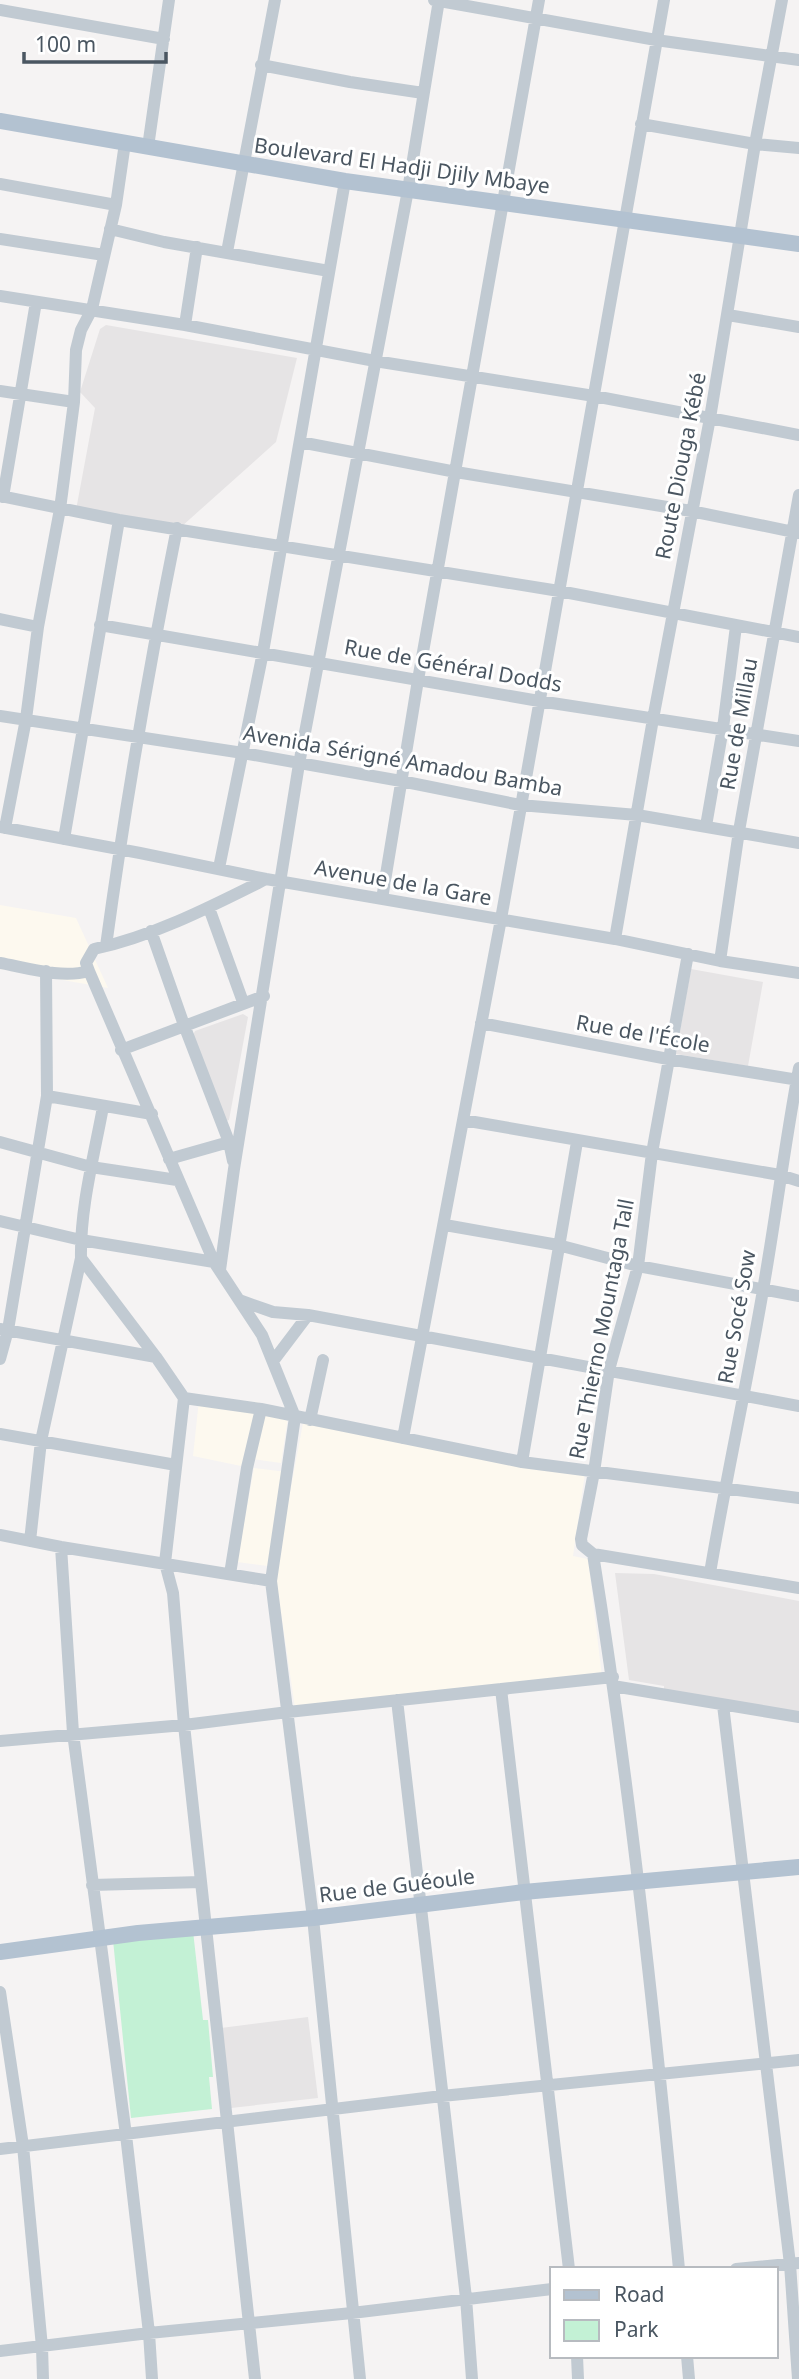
<svg xmlns="http://www.w3.org/2000/svg" width="799" height="2379" viewBox="0 0 799 2379" font-family="'Noto Sans',sans-serif">
	<style>
		.commercial { fill: #fdf9ef }
		.education { fill: #e6e4e5 }
		.green { fill: #c3f1d5 }
		.lines { fill: none; stroke-linecap: round; stroke-linejoin: round }
		.minor { stroke: #c1cad2; stroke-width: 12 }
		.major { stroke: #b3c2d1; stroke-width: 16 }
		.labels { text-anchor: middle; stroke-width: 6; stroke-linejoin: round; paint-order: stroke }
		.street-label { font-size: 21px; fill: #4a5661; stroke: #fff }
	</style>
	<rect width="100%" height="100%" fill="#f5f3f3"/>
	<path class="commercial" d="M 0,905 L 76,918 L 108,988 L 0,969 Z
		M 199,1400 L 259,1402 L 241,1466 L 193,1456 Z
		M 261,1416 L 288,1417 L 281,1463 L 253,1459 Z
		M 303,1423 L 585,1473 L 573,1556 L 588,1559 L 602,1677 L 295,1708 L 275,1572 Z
		M 254,1468 L 287,1472 L 268,1566 L 237,1562 Z"/>
	<path class="education" d="M 106,325 L 297,358 L 276,442 L 181,527 L 76,510 L 95,408 L 80,392 L 100,329 Z
		M 691,969 L 763,982 L 748,1066 L 676,1054 Z
		M 243,1014 L 248,1017 L 229,1120 L 223,1122 L 192,1037 L 195,1031 Z
		M 615,1573 L 654,1574 L 799,1601 L 799,1714 L 664,1693 L 664,1686 L 629,1680 Z
		M 308,2017 L 318,2098 L 231,2108 L 221,2028 Z"/>
	<path class="green" d="M 193,1931 L 203,2020 L 208,2020 L 213,2077 L 209,2077 L 212,2109 L 131,2118 L 113,1940 Z"/>
	<g class="lines">
		<path class="minor" d="M 434,0 L 656,40 L 799,60
			M 0,10 L 164,39
			M 261,65 L 350,82 L 423,93
			M 641,124 L 755,144 L 799,148
			M 148,147 L 169,0
			M 0,184 L 116,205
			M 110,229 L 164,242 L 329,271
			M 0,239 L 104,255
			M 227,252 L 275,0
			M 0,296 L 185,325 L 375,361 L 594,396 L 799,435
			M 728,315 L 799,327
			M 185,325 L 197,247
			M 0,391 L 74,402
			M 300,442 L 456,472 L 691,511 L 799,533
			M 0,496 L 119,520 L 559,591 L 799,637
			M 3,497 L 36,302
			M 0,619 L 38,627
			M 100,625 L 539,701 L 799,741
			M 0,716 L 243,753 L 401,781 L 520,805 L 637,815 L 799,843
			M 706,826 L 723,728 L 736,626
			M 0,827 L 140,853 L 266,879 L 615,939 L 720,961 L 799,973
			M 5,828 L 26,719 L 38,627 L 60,509 L 74,402 L 76,350 L 81,330 L 92,309 L 116,205 L 125,143
			M 64,839 L 119,520
			M 219,868 L 263,652 L 345,181
			M 382,899 L 418,680 L 539,0
			M 209,908 L 243,1002
			M 151,931 L 184,1025 L 229,1142 L 233,1161
			M 615,939 L 653,719 L 710,418 L 755,144 L 782,0
			M 106,946 C 125,806 149,667 177,528
			M 688,954 L 652,1153 L 638,1266 L 609,1370 L 594,1472 L 581,1539 L 582,1545 L 593,1554 L 799,1588
			M 720,961 L 739,831 L 799,495
			M 0,963 C 27,968 62,979 89,971 L 86,963 L 94,949 C 154,936 212,906 266,879
			M 89,971 L 214,1262 L 262,1335 L 295,1417 L 271,1581 L 313,1918 L 360,2379
			M 481,1023 L 668,1059 L 799,1080
			M 121,1050 L 264,996
			M 47,1096 L 152,1114
			M 463,1120 L 780,1175 L 799,1181
			M 0,1142 L 91,1167 L 177,1180
			M 169,1159 L 229,1142
			M 0,1221 L 81,1240 L 214,1262
			M 445,1225 L 558,1245 L 638,1266 L 799,1296
			M 81,1258 L 156,1357 L 184,1398 L 165,1563 L 173,1593 L 184,1725 L 255,2379
			M 220,1270 L 234,1169 L 299,764 L 408,190 L 439,0
			M 239,1300 L 273,1312 L 308,1315 L 799,1406
			M 0,1329 L 156,1357
			M 0,1359 L 8,1330 L 47,1096 L 46,971
			M 274,1360 L 308,1315
			M 184,1398 L 261,1409 L 522,1462 L 799,1498
			M 310,1420 L 323,1360
			M 0,1434 L 176,1465
			M 403,1438 L 501,919 L 664,0
			M 522,1462 L 577,1142
			M 0,1535 L 61,1547 L 271,1581
			M 30,1541 L 41,1441 L 81,1258 C 80,1208 94,1156 103,1107
			M 61,1547 L 73,1733 L 126,2135 L 149,2333 L 152,2379
			M 593,1554 C 631,1792 656,2030 679,2269
			M 710,1573 C 726,1478 747,1384 763,1290 C 776,1216 785,1142 799,1068
			M 230,1574 L 247,1468 L 261,1409
			M 613,1686 L 799,1717
			M 501,1689 L 569,2269
			M 397,1700 L 466,2298 L 472,2379
			M 723,1705 L 790,2264 L 798,2379
			M 0,1741 L 184,1725 L 288,1712 L 613,1677
			M 92,1885 L 201,1882
			M 0,1992 L 23,2146 L 42,2347 L 43,2379
			M 0,2149 L 442,2096 L 799,2060
			M 736,2269 L 799,2263
			M 0,2351 L 149,2333 L 352,2313 L 552,2289
			M 577,2356 L 578,2379
			M 687,2356 L 689,2379"/>
		<path class="major" d="M 0,121 L 345,181 L 799,244
			M 0,1952 L 138,1933 L 313,1918 L 524,1892 L 799,1867"/>
	</g>
	<g class="labels">
		<g class="street-label">
			<text transform="translate(402 166) rotate(8)" y="7">Boulevard El Hadji Djily Mbaye</text>
			<text transform="translate(681 466) rotate(-79)" y="7">Route Diouga Kébé</text>
			<text transform="translate(453 666) rotate(10)" y="7">Rue de Général Dodds</text>
			<text transform="translate(739 724) rotate(-80)" y="7">Rue de Millau</text>
			<text transform="translate(403 761) rotate(10)" y="7">Avenida Sérigné Amadou Bamba</text>
			<text transform="translate(403 883) rotate(10)" y="7">Avenue de la Gare</text>
			<text transform="translate(643 1034) rotate(10)" y="7">Rue de l'École</text>
			<text transform="translate(737 1317) rotate(-80)" y="7">Rue Socé Sow</text>
			<text transform="translate(602 1329) rotate(-79)" y="7">Rue Thierno Mountaga Tall</text>
			<text transform="translate(397 1886) rotate(-7)" y="7">Rue de Guéoule</text>
		</g>
	</g>
	<rect x="550" y="2267" width="228" height="91" fill="#ffffff" stroke="#b7bbc0" stroke-width="2"/>
	<rect x="564" y="2290" width="35" height="10" fill="#b3c2d1" stroke="#b7bbc0" stroke-width="2"/>
	<text x="614" y="2302" font-size="21" fill="#4a5661">Road</text>
	<rect x="564" y="2320" width="35" height="21" fill="#c3f1d5" stroke="#b7bbc0" stroke-width="2"/>
	<text x="614" y="2337" font-size="21" fill="#4a5661">Park</text>
	<path d="M24 52v10h142v-10" fill="none" stroke="#4a5661" stroke-width="3.5"/>
	<text x="35" y="52" font-size="21" fill="#4a5661" stroke="#ffffff" stroke-width="5" paint-order="stroke">100 m</text>
</svg>
